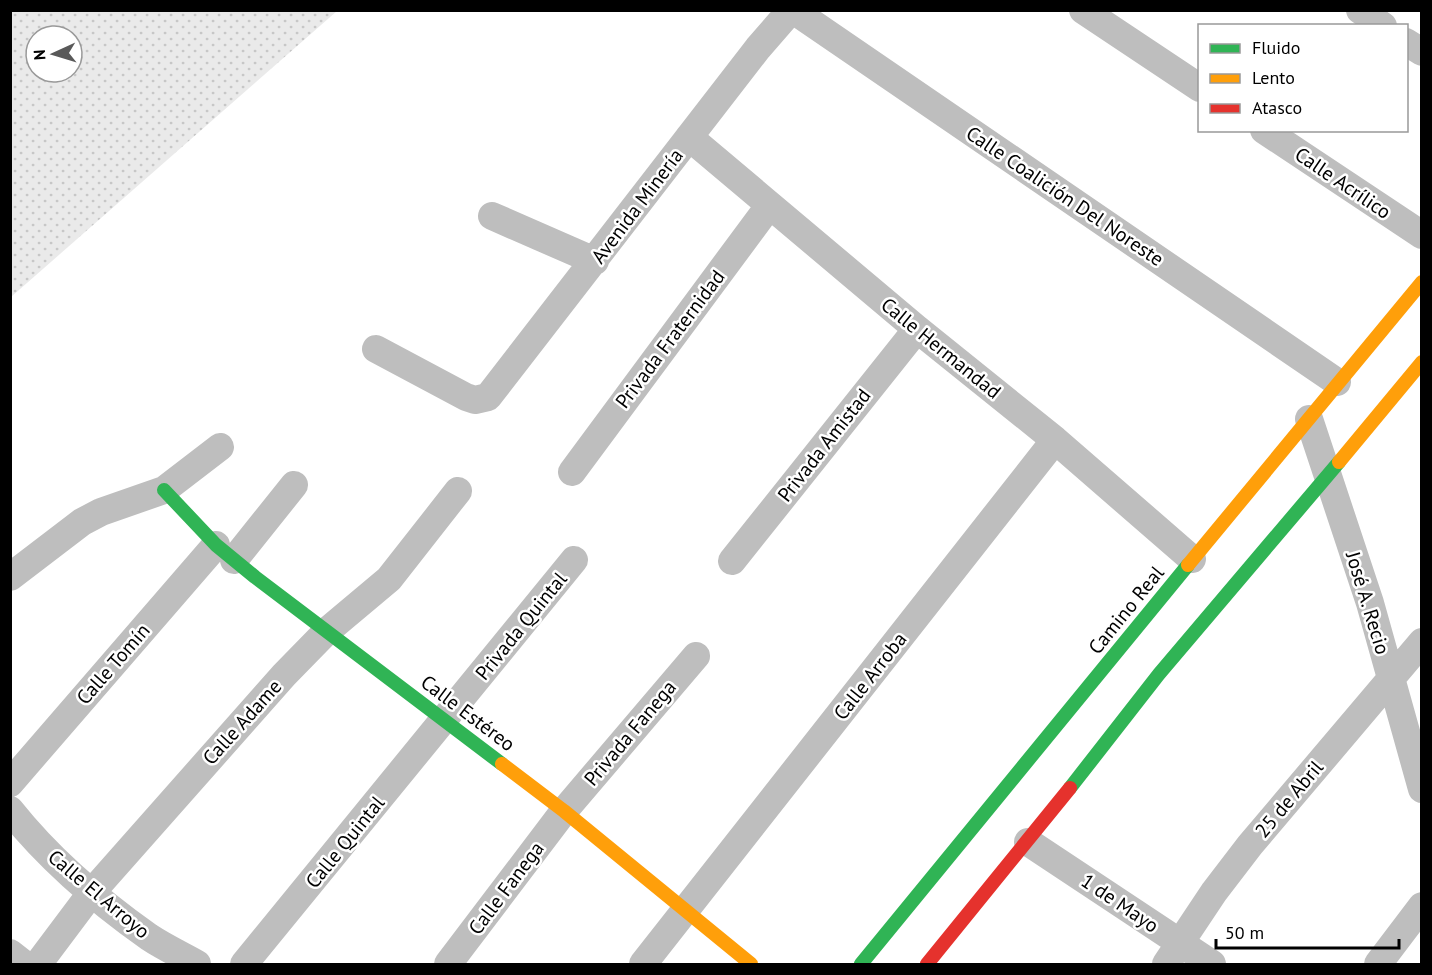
<svg xmlns="http://www.w3.org/2000/svg" width="1432" height="975" viewBox="0 0 1432 975" font-family="'PT Sans',sans-serif">
	<style>
		.grass { fill: url(#grass-dots); fill-rule: evenodd }
		.lines { fill: none; stroke-linecap: round; stroke-linejoin: round }
		.street { stroke: #bebebe; stroke-width: 28 }
		.fast { stroke: #30b455; stroke-width: 14 }
		.slow { stroke: #ff9f0a; stroke-width: 14 }
		.jam { stroke: #e5322d; stroke-width: 14 }
		.labels { text-anchor: middle; stroke-width: 5; stroke-linejoin: round; paint-order: stroke }
		.street-label { font-size: 20px; fill: #000; stroke: #fff }
	</style>
	<defs>
		<pattern id="grass-dots" width="8" height="8" patternUnits="userSpaceOnUse" patternTransform="scale(1.5)"><rect width="8" height="8" fill="#eaeaea"/><path d="M2 2h.1M6 6h.1" fill="none" stroke="#c7c7c7" stroke-width="1.8" stroke-linecap="round"/></pattern>
	</defs>
	<rect width="100%" height="100%" fill="#fff"/>
	<path class="grass" d="M 11,10 L 337,10 L 337,11 L 11,297 ZM 36,36 L 72,36 L 72,72 L 36,72 Z"/>
	<g class="lines">
		<path class="street" d="M 793,10 L 1337,382
			M 1083,10 L 1200,88
			M 1360,10 L 1383,26
			M 1406,42 L 1422,52
			M 1264,130 L 1422,235
			M 689,137 L 917,329 L 1055,440 L 1192,559
			M 492,216 L 595,261
			M 376,349 L 466,397 L 475,400 L 488,397 L 758,48 L 791,10
			M 1309,419 L 1370,603 L 1422,789
			M 572,472 L 769,206
			M 234,560 L 294,485
			M 732,561 L 917,329
			M 10,577 L 82,522 L 101,512 L 164,490 L 220,447
			M 10,783 L 216,545
			M 10,810 C 49,859 98,901 149,937 C 164,947 181,955 197,964
			M 1028,842 L 1212,964
			M 10,953 L 24,964
			M 38,964 L 92,892 L 284,675 L 327,631 L 389,579 L 458,491
			M 244,964 L 574,560
			M 448,964 L 564,811 L 696,656
			M 643,964 L 1055,440
			M 1166,964 L 1214,892 L 1250,845 L 1422,642
			M 1378,964 L 1422,906"/>
		<path class="fast" d="M 164,490 L 216,545 L 255,577 L 502,764
			M 1070,788 L 1159,674 L 1339,462
			M 861,964 L 1188,565"/>
		<path class="slow" d="M 1339,462 L 1422,362
			M 1188,565 L 1422,282
			M 502,764 L 564,811 L 751,964"/>
		<path class="jam" d="M 927,964 L 1070,788"/>
	</g>
	<g class="labels">
		<g class="street-label">
			<text transform="translate(1343 183) rotate(34)" y="7">Calle Acrílico</text>
			<text transform="translate(1065 196) rotate(34)" y="7">Calle Coalición Del Noreste</text>
			<text transform="translate(637 206) rotate(-53)" y="7">Avenida Minería</text>
			<text transform="translate(670 339) rotate(-53)" y="7">Privada Fraternidad</text>
			<text transform="translate(941 348) rotate(39)" y="7">Calle Hermandad</text>
			<text transform="translate(824 445) rotate(-52)" y="7">Privada Amistad</text>
			<text transform="translate(1368 603) rotate(73)" y="7">José A. Recio</text>
			<text transform="translate(1126 610) rotate(-51)" y="7">Camino Real</text>
			<text transform="translate(521 626) rotate(-51)" y="7">Privada Quintal</text>
			<text transform="translate(113 664) rotate(-49)" y="7">Calle Tomín</text>
			<text transform="translate(870 676) rotate(-52)" y="7">Calle Arroba</text>
			<text transform="translate(468 713) rotate(37)" y="7">Calle Estéreo</text>
			<text transform="translate(242 722) rotate(-48)" y="7">Calle Adame</text>
			<text transform="translate(630 733) rotate(-50)" y="7">Privada Fanega</text>
			<text transform="translate(1289 799) rotate(-50)" y="7">25 de Abril</text>
			<text transform="translate(345 842) rotate(-51)" y="7">Calle Quintal</text>
			<text transform="translate(506 888) rotate(-53)" y="7">Calle Fanega</text>
			<text transform="translate(99 894) rotate(40)" y="7">Calle El Arroyo</text>
			<text transform="translate(1120 903) rotate(34)" y="7">1 de Mayo</text>
		</g>
	</g>
	<rect width="1432" height="975" fill="none" stroke="#000000" stroke-width="24"/>
	<rect x="1198" y="24" width="210" height="108" fill="#ffffff" stroke="#999999" stroke-width="1.5"/>
	<rect x="1210" y="44" width="30" height="9" fill="#30b455" stroke="#999999" stroke-width="1.5"/>
	<text x="1252" y="54" font-size="18" fill="#000000">Fluido</text>
	<rect x="1210" y="74" width="30" height="9" fill="#ff9f0a" stroke="#999999" stroke-width="1.5"/>
	<text x="1252" y="84" font-size="18" fill="#000000">Lento</text>
	<rect x="1210" y="104" width="30" height="9" fill="#e5322d" stroke="#999999" stroke-width="1.5"/>
	<text x="1252" y="114" font-size="18" fill="#000000">Atasco</text>
	<g transform="translate(54 54) rotate(266)"><circle r="28" fill="#ffffff" stroke="#999999" stroke-width="1.5"/>
	<path d="M0-4.5L10 22L0 15L-10 22Z" fill="#595959"/>
	<text y="-9" font-size="16" font-weight="bold" text-anchor="middle" fill="#000000">N</text>
	</g>
	<path d="M1216 939v9h183v-9" fill="none" stroke="#000000" stroke-width="3"/>
	<text x="1225" y="939" font-size="18" fill="#000000" stroke="#ffffff" stroke-width="4.5" paint-order="stroke">50 m</text>
</svg>
